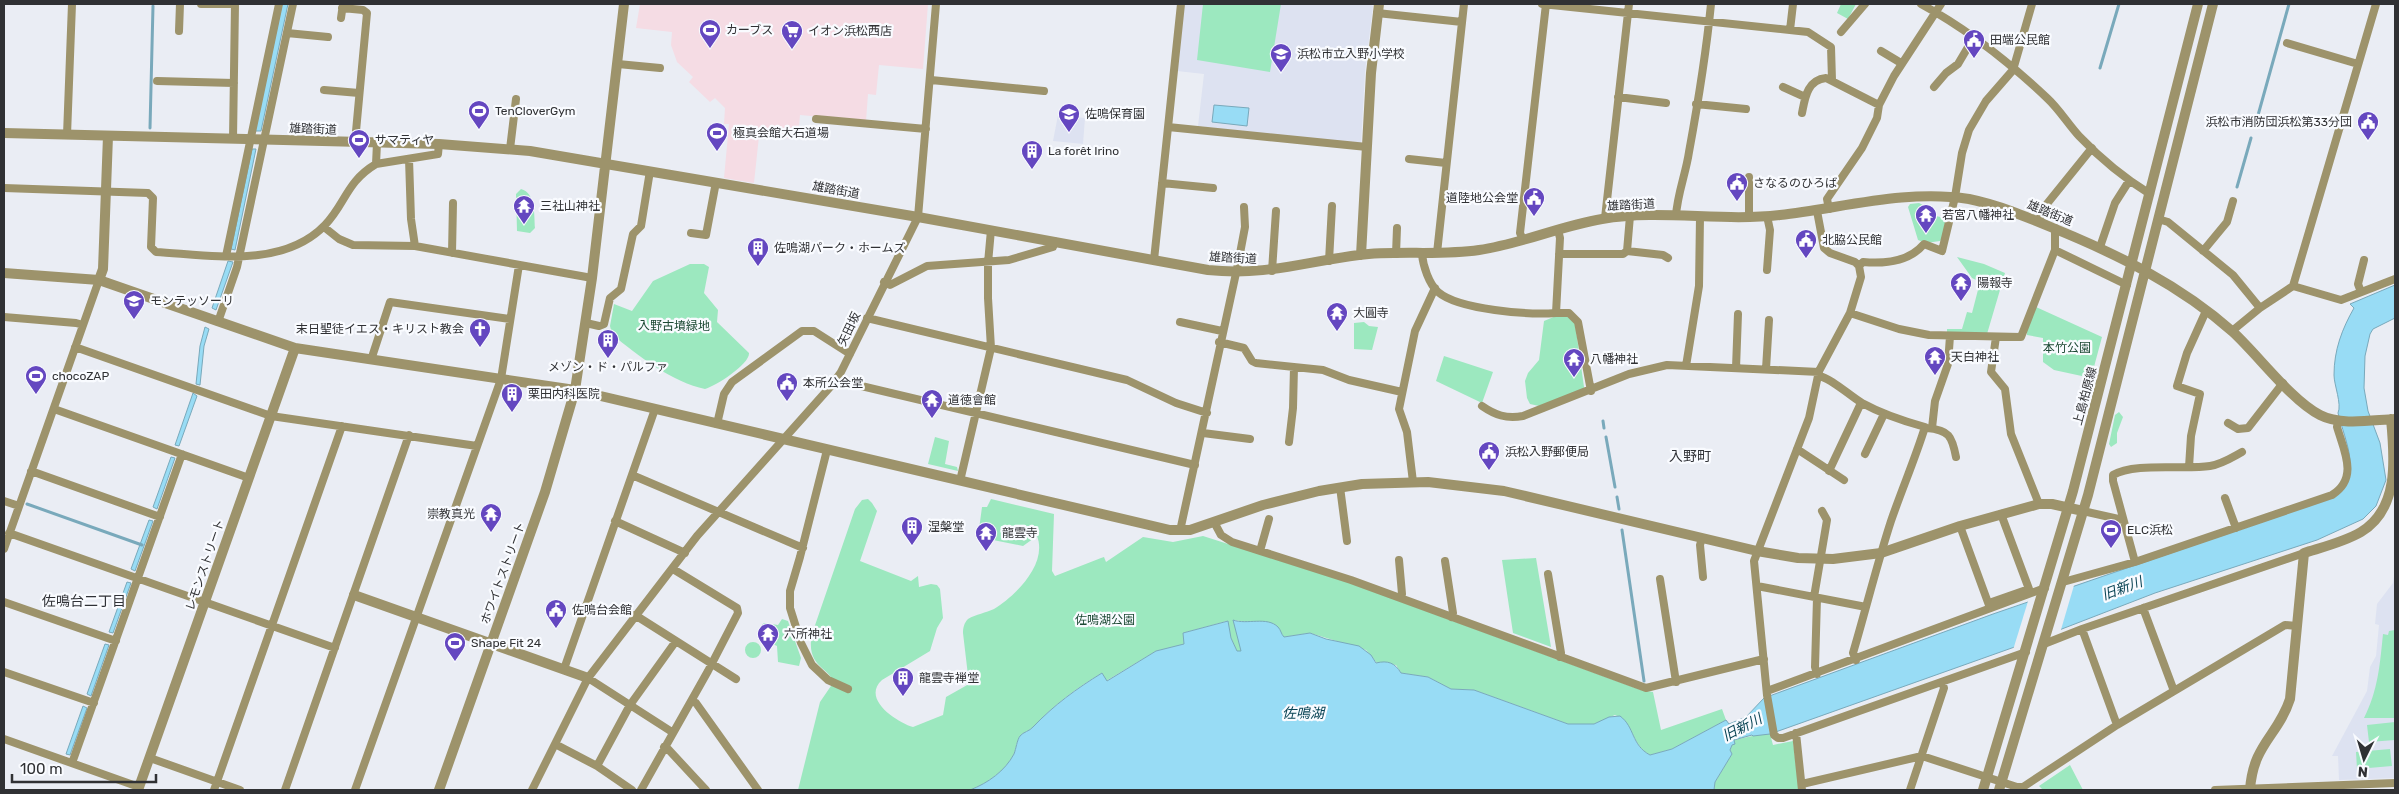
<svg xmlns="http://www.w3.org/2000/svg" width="2399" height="794" viewBox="0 0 2399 794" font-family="Rubik,'Noto Sans JP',sans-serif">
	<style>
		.commercial { fill: #f5dce4 }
		.built { fill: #dde2f1 }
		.green { fill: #9ce8bf }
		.water { fill: #98dcf5; stroke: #79a9bb }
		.pier { fill: #eaedf4 }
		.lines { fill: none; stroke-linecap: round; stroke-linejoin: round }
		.stream { stroke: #79a9bb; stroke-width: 3 }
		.minor { stroke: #9d936b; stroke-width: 8 }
		.tertiary { stroke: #9d936b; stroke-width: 10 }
		.labels { text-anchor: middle; stroke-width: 4.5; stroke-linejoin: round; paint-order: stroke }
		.poi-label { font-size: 12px; fill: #303134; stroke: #f9fbff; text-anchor: start }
		.street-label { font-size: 12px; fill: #303134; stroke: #f9fbff }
		.park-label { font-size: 12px; fill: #1c4934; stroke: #f9fbff }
		.neighbourhood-label { font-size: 14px; fill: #303237; stroke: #f9fbff }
		.water-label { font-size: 14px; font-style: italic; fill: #084354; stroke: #f9fbff }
	</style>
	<rect width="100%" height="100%" fill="#eaedf4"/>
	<path class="commercial" d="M 640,4 L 928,4 L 923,69 L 879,65 L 876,95 L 868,94 L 866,121 L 800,115 L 798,139 L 759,136 L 754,183 L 724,178 L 729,124 L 724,124 L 725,108 L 715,98 L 710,102 L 689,82 L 693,77 L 677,62 L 671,45 L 672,32 L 636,28 Z"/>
	<path class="built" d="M 1184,4 L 1369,4 L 1373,6 L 1365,72 L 1361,144 L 1198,126 L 1204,74 L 1177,71 Z
		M 1058,115 L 1085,118 L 1083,144 L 1053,141 Z
		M 2395,570 L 2395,778 L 2339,780 L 2338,756 L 2332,756 L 2367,691 L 2370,667 L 2376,656 L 2379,625 L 2375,624 L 2377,604 L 2393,583 Z"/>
	<path class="green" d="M 1203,4 L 1281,4 L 1270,72 L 1197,60 Z
		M 1841,4 L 1856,4 L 1848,19 L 1837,13 Z
		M 521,189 C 536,193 534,216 535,228 L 530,233 L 517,231 L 516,194 Z
		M 1919,203 L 1925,206 L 1930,215 L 1946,218 L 1942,239 L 1940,241 L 1926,243 L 1918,240 L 1908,207 L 1910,204 Z
		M 1957,257 L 1984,264 L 2005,273 L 1987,334 L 1947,333 L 1947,329 L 1962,329 L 1967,312 L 1972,313 L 1980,282 L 1972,278 Z
		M 690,264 L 704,264 L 709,267 L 704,293 L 718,310 L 717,322 L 749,353 C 750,364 716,386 705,389 C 674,383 636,355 612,334 L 610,326 L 614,304 L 632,311 L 653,281 Z
		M 2036,307 L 2102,337 L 2091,378 L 2054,370 L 2043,362 L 2043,338 L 2027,335 L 2027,330 Z
		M 1568,315 L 1575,323 L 1584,387 L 1583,391 L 1539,406 L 1530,404 L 1527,398 L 1525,381 L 1528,373 L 1539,360 L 1544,321 L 1556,316 Z
		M 1364,322 L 1369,326 L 1378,327 L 1372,350 L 1354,349 L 1354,323 Z
		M 1444,356 L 1493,372 L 1482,403 L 1436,381 Z
		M 2119,412 L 2123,417 L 2117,433 L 2117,443 L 2111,447 L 2109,444 L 2115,415 Z
		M 935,437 L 949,441 L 945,464 L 957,467 L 958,471 L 928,464 Z
		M 868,499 L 872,503 L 877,511 L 860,561 L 911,581 L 918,576 L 919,587 L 931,584 L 937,585 L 940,589 L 943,618 L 937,628 L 930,651 L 882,680 C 861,699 897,722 913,727 L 943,715 L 946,697 L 969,684 L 963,633 C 963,628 964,623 968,619 C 976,614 986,613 994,609 C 1015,596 1048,564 1037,536 L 1023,546 L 978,537 L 982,507 L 987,507 L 991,499 L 1054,514 L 1052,571 L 1055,576 L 1101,558 L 1104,557 L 1106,562 L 1143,537 L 1173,542 L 1203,536 L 1350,583 L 1641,690 L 1653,692 L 1661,730 L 1722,709 L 1726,720 L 1672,749 L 1650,755 C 1631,745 1634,722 1615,715 L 1594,724 L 1568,724 L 1474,690 L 1451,689 L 1428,677 L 1401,673 L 1396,665 L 1377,663 L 1366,650 L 1310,633 L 1284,637 L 1252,623 L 1234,620 L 1242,651 L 1237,651 L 1231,638 L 1227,621 L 1183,633 L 1185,644 L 1156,651 L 1106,681 L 1102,673 C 1075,689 1054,705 1033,727 C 1030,731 1023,732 1020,736 C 1017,740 1016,749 1014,754 C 1005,771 988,783 970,790 L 798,790 L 820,702 L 833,683 C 832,668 805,668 812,634 L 855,509 L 862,500 Z
		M 1536,558 L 1551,647 L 1513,633 L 1502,560 Z
		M 782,619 L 788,621 L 801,658 L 799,666 L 778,662 L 777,646 C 766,641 762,638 762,625 L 764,623 L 778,625 Z
		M 2395,630 L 2395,718 L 2364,718 C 2378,691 2380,664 2383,634 L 2388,635 L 2389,631 Z
		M745 650a8 8 0 1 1 16 0a8 8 0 1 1-16 0Z
		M 2395,722 L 2395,740 L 2369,742 L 2367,725 Z
		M 1766,733 L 1770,734 L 1773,745 L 1793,741 L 1799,790 L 1714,790 L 1715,782 L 1732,754 L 1730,750 L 1734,740 Z
		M 2390,749 L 2392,766 L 2357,769 L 2356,752 Z
		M 2070,765 L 2083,790 L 2043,790 L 2039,786 Z"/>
	<path class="water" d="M 282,4 L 288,4 L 261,131 L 255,131 Z
		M 1214,105 L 1249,108 L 1247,126 L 1212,122 Z
		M 252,149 L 256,149 L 235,250 L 231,249 Z
		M 228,261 L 233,262 L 216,310 L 212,308 Z
		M 2395,285 L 2395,318 L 2373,329 L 2370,334 L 2365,356 L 2364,388 L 2368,411 L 2380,443 L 2386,480 L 2376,506 L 2363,519 L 2317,540 L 2155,593 L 2023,644 L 1770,734 L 1753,736 L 1752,735 L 1734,740 L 1735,744 L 1732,745 L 1730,750 L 1732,754 L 1715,782 L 1714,790 L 970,790 C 988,783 1005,771 1014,754 C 1016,749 1017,740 1020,736 C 1023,732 1030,731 1033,727 C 1054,705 1076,689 1102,673 L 1107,681 L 1156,651 L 1184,644 L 1183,633 L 1228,621 L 1231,638 L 1237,651 L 1241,651 L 1233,620 C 1247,625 1267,616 1278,627 C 1281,630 1281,634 1284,637 L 1310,633 L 1326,639 L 1359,646 L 1371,655 L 1376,663 C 1388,660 1395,663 1401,673 L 1428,677 L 1451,689 L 1474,690 L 1568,724 L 1594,724 L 1609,717 L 1620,716 C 1635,727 1631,745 1650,755 L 1672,749 L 1726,720 L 1729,724 L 1746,717 L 1764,698 L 1993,614 L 2334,497 C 2364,478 2345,441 2338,413 C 2342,404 2334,385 2334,375 C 2334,350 2342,329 2354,308 L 2350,304 Z
		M 205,327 L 209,329 L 204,346 L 200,385 L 196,384 L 200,346 Z
		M 193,393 L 197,396 L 179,446 L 175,445 Z
		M 171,457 L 175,458 L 157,509 L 153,507 Z
		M 149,520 L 153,521 L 135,571 L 131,569 Z
		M 127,582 L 131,583 L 113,633 L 109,632 Z
		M 105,644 L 109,645 L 91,696 L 87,694 Z
		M 83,706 L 87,708 L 70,755 L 66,754 Z"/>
	<path class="pier" d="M 2075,582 L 2060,633 L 2013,650 L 2029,598 Z"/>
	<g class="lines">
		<path class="stream" d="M 2100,68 L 2119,4
			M 2255,126 L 2289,4
			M 150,128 L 153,6
			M 2237,187 L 2251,138
			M 1603,421 L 1604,428
			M 1606,437 L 1615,487
			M 1617,497 L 1619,509
			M 27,504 L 142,545
			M 1622,530 L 1644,681"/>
		<path class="minor" d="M 201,4 L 235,4
			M 1542,4 L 1808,32 L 1831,47 L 1832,80
			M 1921,4 C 1967,29 2009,62 2047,98 C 2059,109 2068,124 2079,136 C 2100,158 2124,178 2150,194
			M 342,8 L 363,10 L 367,13 L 355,142
			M 1377,13 L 1462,22
			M 341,18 L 343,4
			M 1790,30 L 1793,4
			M 179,31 L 180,4
			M 1841,32 L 1865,4
			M 287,33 L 328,37
			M 2287,43 L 2358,64
			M 1881,51 L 1901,63
			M 618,64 L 660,68
			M 931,80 L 1044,91
			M 157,81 L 234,83
			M 1783,87 L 1805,97
			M 1934,87 L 1946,73 L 1958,64 L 1974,37
			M 324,90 L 359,93
			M 1618,97 L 1666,103
			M 1696,104 L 1746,109
			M 1802,113 C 1805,98 1807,80 1826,78 L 1879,105
			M 816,119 L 926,129
			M 1168,127 L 1367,147
			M 67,135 L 72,4
			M 233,139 L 235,4
			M 510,149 L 516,99
			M 409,159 L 411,219 L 415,246
			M 1409,159 L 1446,163
			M 376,164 L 377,143
			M 1749,177 L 1749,217
			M 1162,183 L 1213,188
			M 4,188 L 148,193 L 153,198 L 151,247 L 156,252 C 210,255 283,269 325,225 C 346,203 346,182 376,164 L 438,154 L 439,144
			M 1829,209 L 1827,199 L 1862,148 L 1877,118 L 1879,105 L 1894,76 L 1941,4
			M 1817,211 L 1824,248 L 1830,253 L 1855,262 L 1859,266 L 1861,277 L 1850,313 L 1819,371 L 1809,418 L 1754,561 L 1767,695 L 1774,735 L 1778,738 L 1783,738 L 2026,652
			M 1676,216 C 1677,195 1686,173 1689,152 C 1698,103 1706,54 1711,4
			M 1767,216 L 1770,230 L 1767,270
			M 1605,218 L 1629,4
			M 2158,219 L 2168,222 L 2233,275 L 2260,308
			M 2038,221 L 2046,205 L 2092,148
			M 324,227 L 339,239 L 353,245 L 415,246 L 592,278
			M 691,233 L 706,235 L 716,182
			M 1523,240 L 1520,233 L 1546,4
			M 2100,247 L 2115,203 L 2129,181
			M 2055,250 L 2127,285
			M 1627,251 L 1663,255 L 1668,258
			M 2203,251 L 2227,222 L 2233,201
			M 452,253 L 453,203
			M 1437,253 L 1464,4
			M 1396,254 L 1397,228
			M 1422,254 C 1423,266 1429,284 1438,292 C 1459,310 1529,315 1556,313 L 1560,238 L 1558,230
			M 1559,254 L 1623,254 L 1627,251 L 1630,216
			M 226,256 L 279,4
			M 1154,260 L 1181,4
			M 1329,261 L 1332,206
			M 1859,266 L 1863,262 C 1885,264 1909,262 1924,244 L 1942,251 L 1955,197 L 1962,153 L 1969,130 L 1986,101 L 2013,70 L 2032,4
			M 1272,271 L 1276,211
			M 884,282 L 890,285 L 927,266 L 1009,260 L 1053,247 L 1054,241
			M 2293,286 L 2341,300 L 2395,279
			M 2361,292 L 2358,284 L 2364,260
			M 1556,313 L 1569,313 L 1578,322 L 1591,391
			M 1850,313 L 1899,329 L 1929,335 L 2021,337 L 2055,250 L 2055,228
			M 4,317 L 76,323 L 83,325
			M 867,318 L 1127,380 L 1176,403 L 1207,413
			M 218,322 L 237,267 L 293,4
			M 1180,322 L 1222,331
			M 586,323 L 599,326 L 604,324 L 610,298 L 621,289 L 633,234 L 641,226 L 650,171
			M 2232,331 L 2260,308 L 2293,286 L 2376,4
			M 1996,337 L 1991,372 L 2005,389 L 2011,434 L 2039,504
			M 1219,342 L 1244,348 L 1252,361 L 1256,363 L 1323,370 L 1349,380 L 1402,392
			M 75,347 L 271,416 L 477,446
			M 371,360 L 390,302 L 510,319
			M 1686,366 L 1699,286 L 1700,217
			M 1736,368 L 1738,314
			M 1766,369 L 1769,320
			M 1819,376 C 1831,378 1850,396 1862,403 C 1882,414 1903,421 1925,427 C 1915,459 1902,489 1891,521 C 1877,564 1866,609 1853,653 L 1856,660
			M 836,380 L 1195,465
			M 1482,406 C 1495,415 1506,419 1523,416 L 1629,374 L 1667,365 L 1819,372
			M 54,409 L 249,478
			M 2228,423 L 2238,429 L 2248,428 L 2283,383
			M 717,424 L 724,394 L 732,382 L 802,331 L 814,331 L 850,354
			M 1927,428 C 1949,430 1952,436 1956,457
			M 1932,428 L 1935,401 L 1948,364 L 1950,336
			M 1203,433 L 1250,439
			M 1289,442 L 1293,408 L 1294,367
			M 1797,449 L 1844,480
			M 827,450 L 800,557 L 790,591 L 790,608 L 801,643 L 812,665 L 828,680 L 848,689
			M 1865,454 L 1884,414
			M 2189,467 L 2191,436 L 2200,394 L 2177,386 L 2187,353 L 2206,311
			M 31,471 L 160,517
			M 1829,471 L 1861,403
			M 632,475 L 803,548
			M 960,481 L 991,348 L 988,298 L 988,263 L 991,230
			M 1413,482 L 1407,432 L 1399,409 L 1415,331 L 1435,288
			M 1340,487 L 1347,541
			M 2225,498 L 2236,528
			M 4,501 L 19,506
			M 2083,511 L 2123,520
			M 615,521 L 685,553
			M 1214,522 L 1221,535 L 1232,542 L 1351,580 L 1646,688 L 1764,659
			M 1960,526 L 1990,608
			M 1180,531 L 1238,264 L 1245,227 L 1244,207
			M 9,533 L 335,648
			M 1702,538 L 1700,545 L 1703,577
			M 4,549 L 99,280
			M 1260,551 L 1269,519
			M 1399,560 L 1402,594 L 1401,598
			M 1445,561 L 1453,613 L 1451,617
			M 2135,562 L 2113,481 L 2113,475 C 2134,462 2184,470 2210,466 C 2222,464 2231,458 2242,452
			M 1548,574 L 1561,653 L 1560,657
			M 1660,579 L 1676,682
			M 2063,582 L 2135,562 L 2332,495 C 2359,478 2344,451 2337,427 L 2338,421
			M 1757,586 L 1866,607
			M 1814,597 L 1827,520 L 1822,511
			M 1817,598 L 1815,667 L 1817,674
			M 4,602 L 116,641
			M 1989,603 L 2029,589 L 2001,514
			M 2143,608 L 2174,691
			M 635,615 L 736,679
			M 2082,629 L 2117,725
			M 2044,644 L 2082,629 L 2304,553
			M 564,669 L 655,409
			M 4,672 L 94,703
			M 588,678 L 672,732
			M 1767,691 L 2045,588
			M 691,701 L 696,703 L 758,790
			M 1796,733 L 1802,790
			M 4,739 L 139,787
			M 555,744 L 597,766 L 632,790
			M 664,747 L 668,749 L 706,790
			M 150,758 L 240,790
			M 72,763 L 182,454
			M 597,766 L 630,705 L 676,641
			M 1802,784 L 1922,756 L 2017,787 L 2023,787 L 2117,725 L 2285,625 L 2297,626
			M 214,790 L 342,426
			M 285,790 L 409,435
			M 355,790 L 501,379 L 519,265
			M 532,790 L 588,678 L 697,536 L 831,386 L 841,372 L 918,217 L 936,4
			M 641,790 L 708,671 L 738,613 L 737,608 L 673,569
			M 1910,790 L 1944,688 L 1942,682
			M 2215,790 L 2395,783"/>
		<path class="tertiary" d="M 4,133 L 439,144 L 530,151 L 918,217 L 1208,270 C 1266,276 1303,262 1359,255 C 1399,250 1439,256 1479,250 C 1521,244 1560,226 1602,219 C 1661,209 1721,222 1780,215 C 1842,208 1906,189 1969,199 C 1998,205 2025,216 2053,228 C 2117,254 2180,285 2233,332 C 2258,355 2292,401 2320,415 C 2341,426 2372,420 2395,419
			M 1361,255 L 1371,73 L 1379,4
			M 4,273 L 99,280 L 295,348 L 575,390 L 1170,530 L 1190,530 L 1263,505 L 1319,491 L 1362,484 L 1428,482 L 1504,491 L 1757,551 L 1798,558 L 1833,559 L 1881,553 L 1960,526 L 2039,504 L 2052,504 L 2083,511
			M 99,280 L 103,269 L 108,136
			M 354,595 L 588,678
			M 138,790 L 295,348
			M 439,790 L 545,492 L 575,390 L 592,278 L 624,4
			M 1983,790 L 2073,491 L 2198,4
			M 1999,790 L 2088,495 L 2213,4
			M 2250,790 C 2253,744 2278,736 2290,699 L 2304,553 C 2323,547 2344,542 2361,532 C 2399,509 2395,460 2391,419"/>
	</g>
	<defs>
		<g id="stadium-pin" transform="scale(1.125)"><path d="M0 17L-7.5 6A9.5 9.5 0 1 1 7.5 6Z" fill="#6447c0" stroke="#f9fbff"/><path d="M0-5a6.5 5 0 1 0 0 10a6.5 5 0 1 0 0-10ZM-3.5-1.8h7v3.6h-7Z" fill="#fff"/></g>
		<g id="supermarket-pin" transform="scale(1.125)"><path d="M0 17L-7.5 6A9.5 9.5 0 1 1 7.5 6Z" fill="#6447c0" stroke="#f9fbff"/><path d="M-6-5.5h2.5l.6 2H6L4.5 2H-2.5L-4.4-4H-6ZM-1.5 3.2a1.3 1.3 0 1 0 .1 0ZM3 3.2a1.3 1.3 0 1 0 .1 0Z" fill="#fff"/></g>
		<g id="civic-pin" transform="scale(1.125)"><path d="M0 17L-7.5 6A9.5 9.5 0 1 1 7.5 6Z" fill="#6447c0" stroke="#f9fbff"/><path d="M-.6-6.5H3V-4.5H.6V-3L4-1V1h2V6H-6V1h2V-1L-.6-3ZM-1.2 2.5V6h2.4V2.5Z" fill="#fff"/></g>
		<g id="school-pin" transform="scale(1.125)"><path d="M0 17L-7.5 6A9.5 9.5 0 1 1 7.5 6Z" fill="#6447c0" stroke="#f9fbff"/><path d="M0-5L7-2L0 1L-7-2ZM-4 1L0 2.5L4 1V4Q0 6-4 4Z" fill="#fff"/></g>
		<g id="building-pin" transform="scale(1.125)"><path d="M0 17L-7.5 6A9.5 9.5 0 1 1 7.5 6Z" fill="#6447c0" stroke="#f9fbff"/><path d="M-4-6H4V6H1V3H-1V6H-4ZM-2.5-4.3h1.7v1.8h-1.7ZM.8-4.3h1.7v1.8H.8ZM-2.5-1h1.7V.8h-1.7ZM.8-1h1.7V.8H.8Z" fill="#fff"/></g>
		<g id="temple-pin" transform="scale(1.125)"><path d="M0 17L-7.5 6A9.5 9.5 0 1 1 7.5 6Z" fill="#6447c0" stroke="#f9fbff"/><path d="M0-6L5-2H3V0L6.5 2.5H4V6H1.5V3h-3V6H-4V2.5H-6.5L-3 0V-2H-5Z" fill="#fff"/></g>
		<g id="church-pin" transform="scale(1.125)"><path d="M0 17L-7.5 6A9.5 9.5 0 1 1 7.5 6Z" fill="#6447c0" stroke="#f9fbff"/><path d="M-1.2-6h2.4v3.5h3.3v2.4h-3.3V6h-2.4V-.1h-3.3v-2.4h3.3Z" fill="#fff"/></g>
	</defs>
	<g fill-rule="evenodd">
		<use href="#stadium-pin" x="710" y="30"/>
		<use href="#supermarket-pin" x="792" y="31"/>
		<use href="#civic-pin" x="1974" y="40"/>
		<use href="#school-pin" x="1281" y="54"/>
		<use href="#stadium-pin" x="479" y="111"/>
		<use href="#school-pin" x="1069" y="114"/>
		<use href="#civic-pin" x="2368" y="122"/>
		<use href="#stadium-pin" x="717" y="133"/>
		<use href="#stadium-pin" x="359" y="140"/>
		<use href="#building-pin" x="1032" y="151"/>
		<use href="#civic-pin" x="1737" y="183"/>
		<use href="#civic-pin" x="1534" y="198"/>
		<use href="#temple-pin" x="524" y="206"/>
		<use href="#temple-pin" x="1926" y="215"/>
		<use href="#civic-pin" x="1806" y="240"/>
		<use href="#building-pin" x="758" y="248"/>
		<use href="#temple-pin" x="1961" y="283"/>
		<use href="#school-pin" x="134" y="301"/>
		<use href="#temple-pin" x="1337" y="313"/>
		<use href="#church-pin" x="480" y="329"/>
		<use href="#building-pin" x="608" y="340"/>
		<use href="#temple-pin" x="1935" y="357"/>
		<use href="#temple-pin" x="1574" y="359"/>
		<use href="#stadium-pin" x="36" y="376"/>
		<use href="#civic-pin" x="787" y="383"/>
		<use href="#building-pin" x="512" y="394"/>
		<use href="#temple-pin" x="932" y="400"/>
		<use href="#civic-pin" x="1489" y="452"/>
		<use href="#temple-pin" x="491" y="514"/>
		<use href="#building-pin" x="912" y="527"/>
		<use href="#stadium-pin" x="2111" y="530"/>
		<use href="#temple-pin" x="986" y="533"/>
		<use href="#civic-pin" x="556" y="610"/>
		<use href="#temple-pin" x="768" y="634"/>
		<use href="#stadium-pin" x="455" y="643"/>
		<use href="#building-pin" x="903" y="678"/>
	</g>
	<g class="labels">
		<g class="poi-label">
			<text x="726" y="34">カーブス</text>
			<text x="808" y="35">イオン浜松西店</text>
			<text x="1990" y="44">田端公民館</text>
			<text x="1297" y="58">浜松市立入野小学校</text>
			<text x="495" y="115">TenCloverGym</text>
			<text x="1085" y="118">佐鳴保育園</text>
			<text x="2352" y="126" text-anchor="end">浜松市消防団浜松第33分団</text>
			<text x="733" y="137">極真会館大石道場</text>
			<text x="375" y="144">サマティヤ</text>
			<text x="1048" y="155">La forêt Irino</text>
			<text x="1753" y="187">さなるのひろば</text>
			<text x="1518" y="202" text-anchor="end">道陸地公会堂</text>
			<text x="540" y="210">三社山神社</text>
			<text x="1942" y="219">若宮八幡神社</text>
			<text x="1822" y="244">北脇公民館</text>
			<text x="774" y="252">佐鳴湖パーク・ホームズ</text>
			<text x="1977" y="287">陽報寺</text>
			<text x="150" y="305">モンテッソーリ</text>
			<text x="1353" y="317">大圓寺</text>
			<text x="464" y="333" text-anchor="end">末日聖徒イエス・キリスト教会</text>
			<text x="1951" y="361">天白神社</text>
			<text x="1590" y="363">八幡神社</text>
			<text x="608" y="371" text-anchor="middle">メゾン・ド・パルファ</text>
			<text x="52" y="380">chocoZAP</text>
			<text x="803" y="387">本所公会堂</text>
			<text x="528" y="398">栗田内科医院</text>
			<text x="948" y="404">道徳會館</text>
			<text x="1505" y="456">浜松入野郵便局</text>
			<text x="475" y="518" text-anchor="end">崇教真光</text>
			<text x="928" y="531">涅槃堂</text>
			<text x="2127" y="534">ELC浜松</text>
			<text x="1002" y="537">龍雲寺</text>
			<text x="572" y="614">佐鳴台会館</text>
			<text x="784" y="638">六所神社</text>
			<text x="471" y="647">Shape Fit 24</text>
			<text x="919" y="682">龍雲寺禅堂</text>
		</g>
		<g class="street-label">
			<text transform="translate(313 129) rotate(2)" y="4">雄踏街道</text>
			<text transform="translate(836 190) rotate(10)" y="4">雄踏街道</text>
			<text transform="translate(1631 205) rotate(-3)" y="4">雄踏街道</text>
			<text transform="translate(2050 213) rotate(22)" y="4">雄踏街道</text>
			<text transform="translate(1233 258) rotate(3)" y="4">雄踏街道</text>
			<text transform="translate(849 329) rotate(-64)" y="4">矢田坂</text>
			<text transform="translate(2085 396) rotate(-75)" y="4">上島柏原線</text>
			<text transform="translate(205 565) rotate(-71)" y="4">レモンストリート</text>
			<text transform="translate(503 573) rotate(-70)" y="4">ホワイトストリート</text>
		</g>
		<g class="park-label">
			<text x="674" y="330">入野古墳緑地</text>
			<text x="2067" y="352">本竹公園</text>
			<text x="1105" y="624">佐鳴湖公園</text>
		</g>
		<g class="neighbourhood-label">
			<text x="1690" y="461">入野町</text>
			<text x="84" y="606">佐鳴台二丁目</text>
		</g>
		<g class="water-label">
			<text transform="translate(2122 588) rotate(-20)" y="5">旧新川</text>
			<text x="1303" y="718">佐鳴湖</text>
			<text transform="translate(1742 727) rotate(-27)" y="5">旧新川</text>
		</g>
	</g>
	<rect width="2399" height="794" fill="none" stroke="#303134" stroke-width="10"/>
	<g transform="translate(2364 759) rotate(185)" stroke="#f9fbff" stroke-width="4" paint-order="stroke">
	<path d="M0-4L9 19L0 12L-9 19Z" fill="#303134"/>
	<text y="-8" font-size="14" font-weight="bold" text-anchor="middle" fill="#303134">N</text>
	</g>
	<path d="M12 774v8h144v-8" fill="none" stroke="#303134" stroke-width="2.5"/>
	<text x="20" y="774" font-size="15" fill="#303134" stroke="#f9fbff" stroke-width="4" paint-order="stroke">100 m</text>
</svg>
